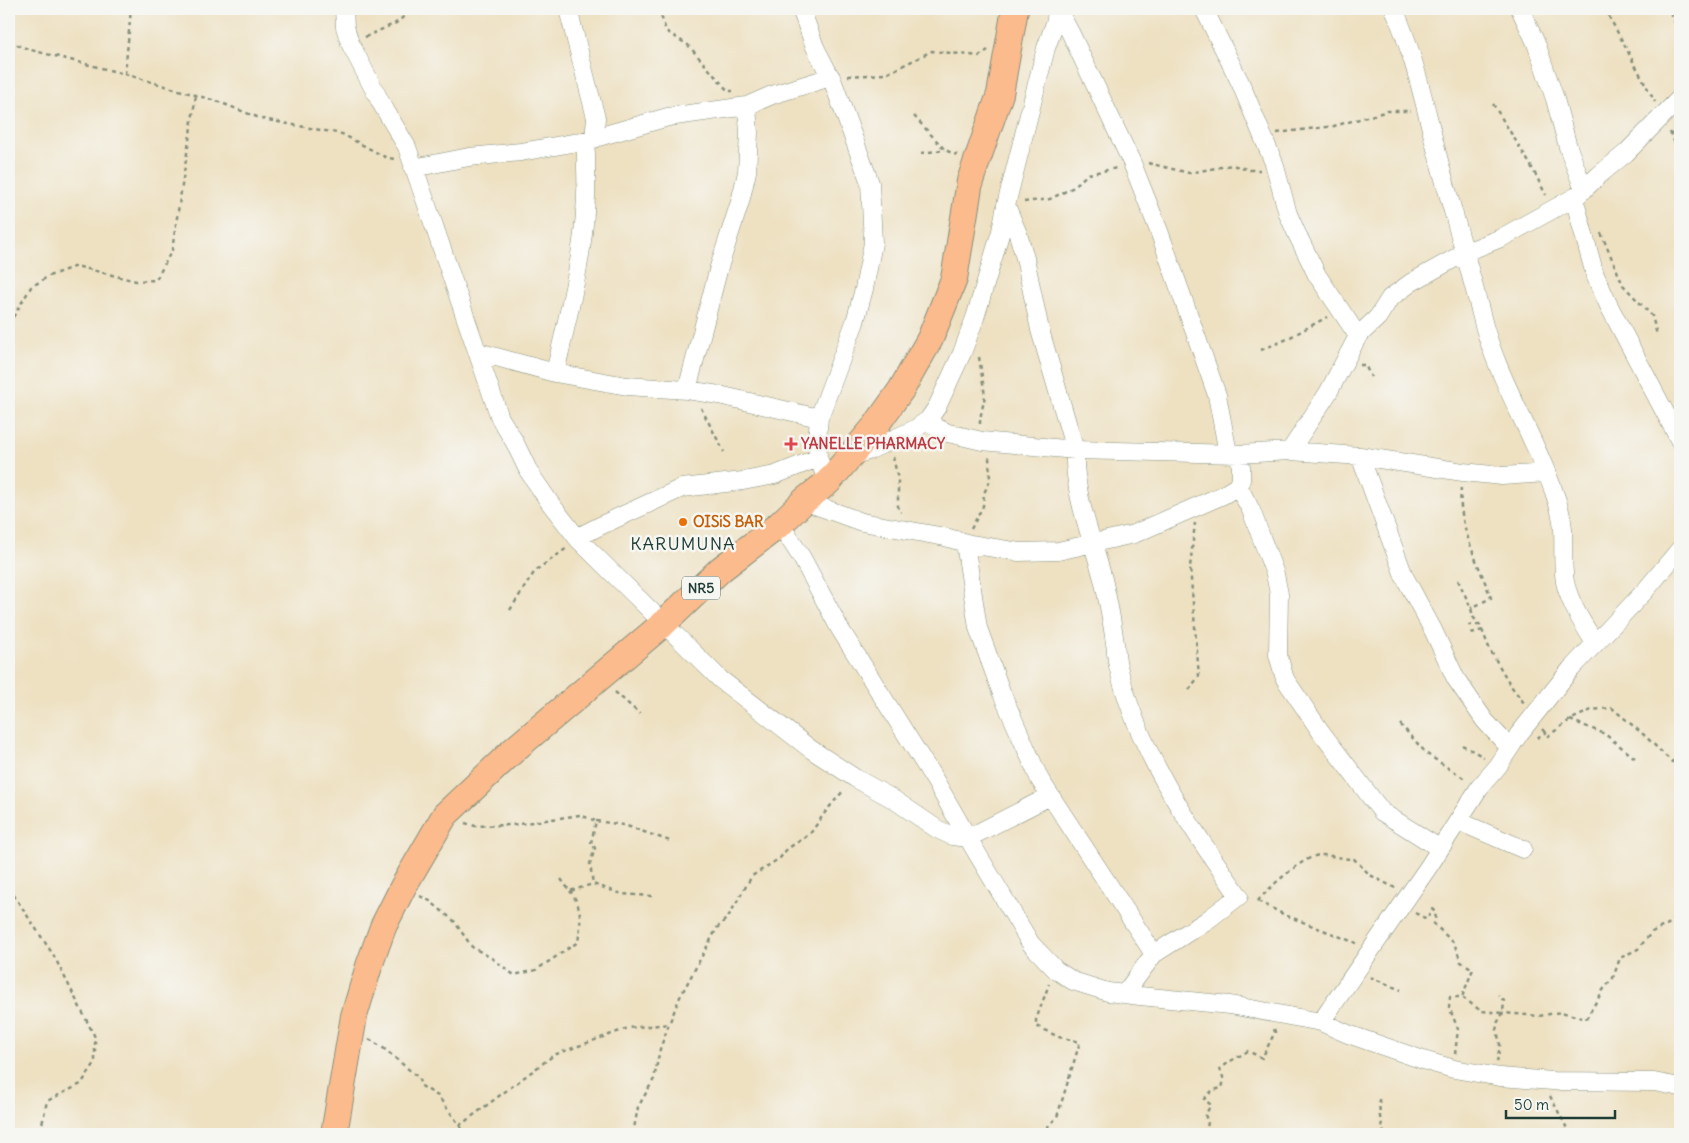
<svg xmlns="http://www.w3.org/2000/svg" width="1689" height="1143" viewBox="0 0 1689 1143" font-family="Delius,sans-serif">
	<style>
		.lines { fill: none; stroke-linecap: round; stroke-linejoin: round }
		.minor-casing { stroke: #868f7b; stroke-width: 19 }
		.highway-casing { stroke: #868f7b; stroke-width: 28 }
		.path { stroke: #868f7b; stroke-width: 2.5; stroke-dasharray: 4 4; stroke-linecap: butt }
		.minor { stroke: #fff; stroke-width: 18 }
		.highway { stroke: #fbbb8d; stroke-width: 26 }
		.health-dot { fill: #e0444e; stroke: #f6f6f2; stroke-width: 2 }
		.food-dot { fill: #e8710a; stroke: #f6f6f2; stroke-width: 2 }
		.labels { text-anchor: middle; stroke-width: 5; stroke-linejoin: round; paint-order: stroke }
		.shield { fill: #f6f6f2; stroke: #60746d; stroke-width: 1 }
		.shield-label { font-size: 14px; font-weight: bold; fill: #1f3d34 }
		.health-label { font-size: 15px; font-weight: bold; fill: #be3a42; stroke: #f6f6f2; text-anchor: start }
		.food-label { font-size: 15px; font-weight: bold; fill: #c56008; stroke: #f6f6f2; text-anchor: start }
		.quarter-label { font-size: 18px; letter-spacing: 1px; fill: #1f3d34; stroke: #f6f6f2 }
	</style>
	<rect width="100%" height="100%" fill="#f6f6f2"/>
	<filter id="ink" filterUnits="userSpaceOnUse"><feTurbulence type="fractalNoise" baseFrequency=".02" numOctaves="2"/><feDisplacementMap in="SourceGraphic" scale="10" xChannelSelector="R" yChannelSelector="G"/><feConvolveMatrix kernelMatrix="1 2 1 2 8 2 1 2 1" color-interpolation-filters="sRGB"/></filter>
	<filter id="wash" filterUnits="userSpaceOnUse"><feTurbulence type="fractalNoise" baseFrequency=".0096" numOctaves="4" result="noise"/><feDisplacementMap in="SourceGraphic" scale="20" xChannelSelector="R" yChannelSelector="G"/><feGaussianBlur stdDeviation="1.12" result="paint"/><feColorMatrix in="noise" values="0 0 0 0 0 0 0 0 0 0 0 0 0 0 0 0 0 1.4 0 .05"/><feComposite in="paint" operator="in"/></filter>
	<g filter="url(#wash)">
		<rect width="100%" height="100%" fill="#eee1c2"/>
	</g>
	<g filter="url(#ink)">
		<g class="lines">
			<g class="minor-casing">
				<path id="minor" d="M 344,9 L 345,27 L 350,43 L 381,103 L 407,147 L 500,418 L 514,441 L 529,472 L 550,503 L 578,539 L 720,679 L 812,750 L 855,778 L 893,799 L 937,829 L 952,836 L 968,838 L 1050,796
					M 568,9 L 596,118 L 594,139
					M 801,9 L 815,47 L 833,82 L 870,183 L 873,243 L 864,289 L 855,322 L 819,418 L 817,440 L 818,458 L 828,482
					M 1204,9 L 1240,82 L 1274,163 L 1288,214 L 1297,234 L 1317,275 L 1358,336
					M 1394,9 C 1417,61 1427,117 1442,172 C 1455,219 1469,266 1481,314 C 1496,377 1533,432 1554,492 C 1558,503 1562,517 1563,529 C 1564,547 1562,564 1565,582 C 1570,604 1583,624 1595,643
					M 1520,9 L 1536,43 L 1555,99 L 1568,147 L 1584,190
					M 1058,10 L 1070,32 L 1132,163 L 1159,231 L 1217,395 L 1228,453
					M 584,141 L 668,117 L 747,106 L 772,95 L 831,77
					M 413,168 L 469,157 L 521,152 L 584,141 C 587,150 586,159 586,168 C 589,236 570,307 555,373 L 627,386 L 687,390 L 719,395 L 819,418
					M 1574,198 L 1595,275 L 1609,306 L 1680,441
					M 1006,205 L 1018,234 L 1025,258 L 1040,330 L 1075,450 C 1073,494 1092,537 1103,579 C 1108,600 1112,622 1115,643 C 1116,650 1116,658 1118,666 C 1138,752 1189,825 1239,896 L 1206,921 L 1154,954 L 1125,993
					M 478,352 L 555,373
					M 687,390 L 719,267 L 740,202 L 747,172 L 749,133 L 747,106
					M 928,420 L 937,428 L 948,433 L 982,441 L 1075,450 L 1239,454 L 1290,451 L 1360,456 L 1463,472 L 1502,476 L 1547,473
					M 1290,451 L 1328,393 L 1358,336 L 1378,317 L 1390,298 L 1412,282 L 1466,252 L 1501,238 L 1577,196 L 1598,176 L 1626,153 L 1680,98
					M 852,456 L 868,451 L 915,429 L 928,420 L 937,407 L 962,353 L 975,318 L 1001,231 L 1006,205 L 1046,48 L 1055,23 L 1058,9
					M 1360,456 L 1404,576 L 1433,630 L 1456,679 L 1485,721 L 1510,748
					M 1238,486 L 1251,510 L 1275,574 L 1279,594 L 1278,655 L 1285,679 L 1321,732 L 1382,812 L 1439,848
					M 804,501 L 862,522 L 945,537 L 970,544 L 1019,552 L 1058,551 L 1134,534 L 1223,495 L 1238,486 L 1241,480 L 1241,467 L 1239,454
					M 780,524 L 802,558 L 840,629 L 936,782 L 968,838 L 1031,944 L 1056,970 L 1073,981 L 1108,992 L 1140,996 L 1230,1005 L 1321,1022 L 1348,1034 L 1426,1061 L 1454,1069 L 1500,1077 L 1553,1081 L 1654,1082 L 1680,1087
					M 578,539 L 582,535 L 604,524 L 682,488 L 743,481 L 775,475 L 818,458
					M 965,543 L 978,628 L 1002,694 L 1040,780 L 1154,954
					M 1458,821 L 1523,849
					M 1321,1022 L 1429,866 L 1479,788 L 1498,766 L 1519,734 L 1571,669 L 1644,592 L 1680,549"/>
			</g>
			<g class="highway-casing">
				<path id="highway" d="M 334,1134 L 354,1016 L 369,966 L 383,927 L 403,887 L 445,815 L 516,748 L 663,624 L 721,569 L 780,524 L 804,501 L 828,482 L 874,428 L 901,390 L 930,339 L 954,279 L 970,181 L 1000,94 L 1015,9"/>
			</g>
			<path class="path" d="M 659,9 L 666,31 L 688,45 L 728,91 L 733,91
				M 1605,9 L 1655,102
				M 1680,11 L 1671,15 L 1680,33
				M 365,37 L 396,23 L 413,9
				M 9,42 L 31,50 L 125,74 L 219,102 L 262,119 L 342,134 L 385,157 L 394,159
				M 125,74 L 131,9
				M 848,76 L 886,74 L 932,51 L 979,56 L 988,50
				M 1493,104 L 1530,164 L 1546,195
				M 914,116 L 945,150 L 957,155
				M 1670,132 L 1680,154
				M 1277,133 L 1334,126 L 1388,111 L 1411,111
				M 921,153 L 945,150
				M 1148,163 L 1189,173 L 1232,165 L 1250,170 L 1260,170
				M 1024,202 L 1050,199 L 1072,188 L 1088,174 L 1117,168
				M 1601,233 L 1623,285 L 1652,316 L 1657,335
				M 9,324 L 31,287 L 49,276 L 76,266 L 136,281 L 156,280 L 172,250 L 196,95
				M 1261,350 L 1285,340 L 1327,317
				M 979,357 L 985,396 L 980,419 L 980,425
				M 1360,365 L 1365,365 L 1371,377
				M 701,408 L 724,452
				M 893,457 L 898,479 L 898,509 L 901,512
				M 1461,488 C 1457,525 1479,564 1491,598 L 1471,608
				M 971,529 L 983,506 L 984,493 L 990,481 L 989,456
				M 1458,580 L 1471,608 L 1473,617 L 1480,625 L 1490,650 L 1511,686 L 1524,703
				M 510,610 L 535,571 L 567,548
				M 1468,625 L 1480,625
				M 1471,633 L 1483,630
				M 1189,690 L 1199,676 L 1190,567 L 1195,523
				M 615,692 L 640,714
				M 1570,720 L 1605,734 L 1635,758
				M 1400,724 L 1427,754 L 1465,779
				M 1542,729 L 1548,736 L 1570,720 L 1591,710 L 1612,708 L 1644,735 L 1672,762 L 1680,754
				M 1537,738 L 1546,732
				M 1462,745 L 1484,757
				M 596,821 L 624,825 L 670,841
				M 465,823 L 475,826 L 512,825 L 580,815 L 596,821 L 591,843 L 595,848 L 590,864 L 593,884
				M 561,879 L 570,891 L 593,884 L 622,894 L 652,896
				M 9,888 L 54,956 L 95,1037 L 95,1063 L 81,1084 L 47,1101 L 40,1134
				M 420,896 L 430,901 L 454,921 L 472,947 L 493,959 L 514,975 L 536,970 L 578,942 C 581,922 583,908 570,891
				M 1258,901 C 1267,889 1305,855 1320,855 C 1331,855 1342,859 1354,859 L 1370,875 L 1395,888
				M 1258,901 L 1285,915 L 1356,943
				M 1415,913 L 1427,919 L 1432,909 L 1436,913 L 1434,924 L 1454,943 L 1461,962 L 1473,969 L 1462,997
				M 1370,977 L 1401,990
				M 369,1039 L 382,1047 L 419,1078 L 420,1085 L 438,1096 L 466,1134
				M 1455,1054 L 1458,1029 L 1449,1007 L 1450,997 L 1462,997 L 1481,1011 L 1503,1013 L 1504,1001 L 1498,995
				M 1497,1062 L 1500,1045 L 1496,1025 L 1503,1013 L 1539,1016 L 1561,1012 L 1586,1019 L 1603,990 L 1613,978 L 1620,958 L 1638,949 L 1652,932 L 1670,923 L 1680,907
				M 1550,1096 L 1570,1134
				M 1379,1099 L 1380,1117 L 1384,1134
				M 459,1126 L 554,1055 L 628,1028 L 669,1024
				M 633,1134 L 638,1107 L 654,1079 L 660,1049 L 669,1024 L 680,997 L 717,928 L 728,917 L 752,876 L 780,858 L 787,849 L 810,834 L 826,811 L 844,790
				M 1041,1134 L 1057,1117 L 1080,1042 L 1059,1037 L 1036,1026 L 1036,1020 L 1049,984
				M 1206,1134 L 1208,1122 L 1205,1115 L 1211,1105 L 1204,1099 L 1213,1090 L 1222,1088 L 1224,1080 L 1220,1069 L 1229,1062 L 1248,1051 L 1262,1058 L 1275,1032 L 1274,1029"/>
			<use href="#minor" class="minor"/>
			<use href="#highway" class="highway"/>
		</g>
	</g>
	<path class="health-dot" d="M788.5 436.5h5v5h5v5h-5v5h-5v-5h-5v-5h5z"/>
	<circle class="food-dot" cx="683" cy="522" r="5"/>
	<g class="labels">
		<rect class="shield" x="682" y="576.5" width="38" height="23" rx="4"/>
		<g class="shield-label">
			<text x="701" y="593">NR5</text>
		</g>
		<g class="health-label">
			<text x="801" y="449">YANELLE PHARMACY</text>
		</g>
		<g class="food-label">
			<text x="693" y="527">OISiS BAR</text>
		</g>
		<g class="quarter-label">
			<text x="683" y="550">KARUMUNA</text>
		</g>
	</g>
	<rect width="1689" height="1143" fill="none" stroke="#f6f6f2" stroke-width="30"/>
	<path d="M1506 1110v8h109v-8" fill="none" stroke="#1f3d34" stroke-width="2.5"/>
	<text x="1514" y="1110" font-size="15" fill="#1f3d34" stroke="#f6f6f2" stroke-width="4" paint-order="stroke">50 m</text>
</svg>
